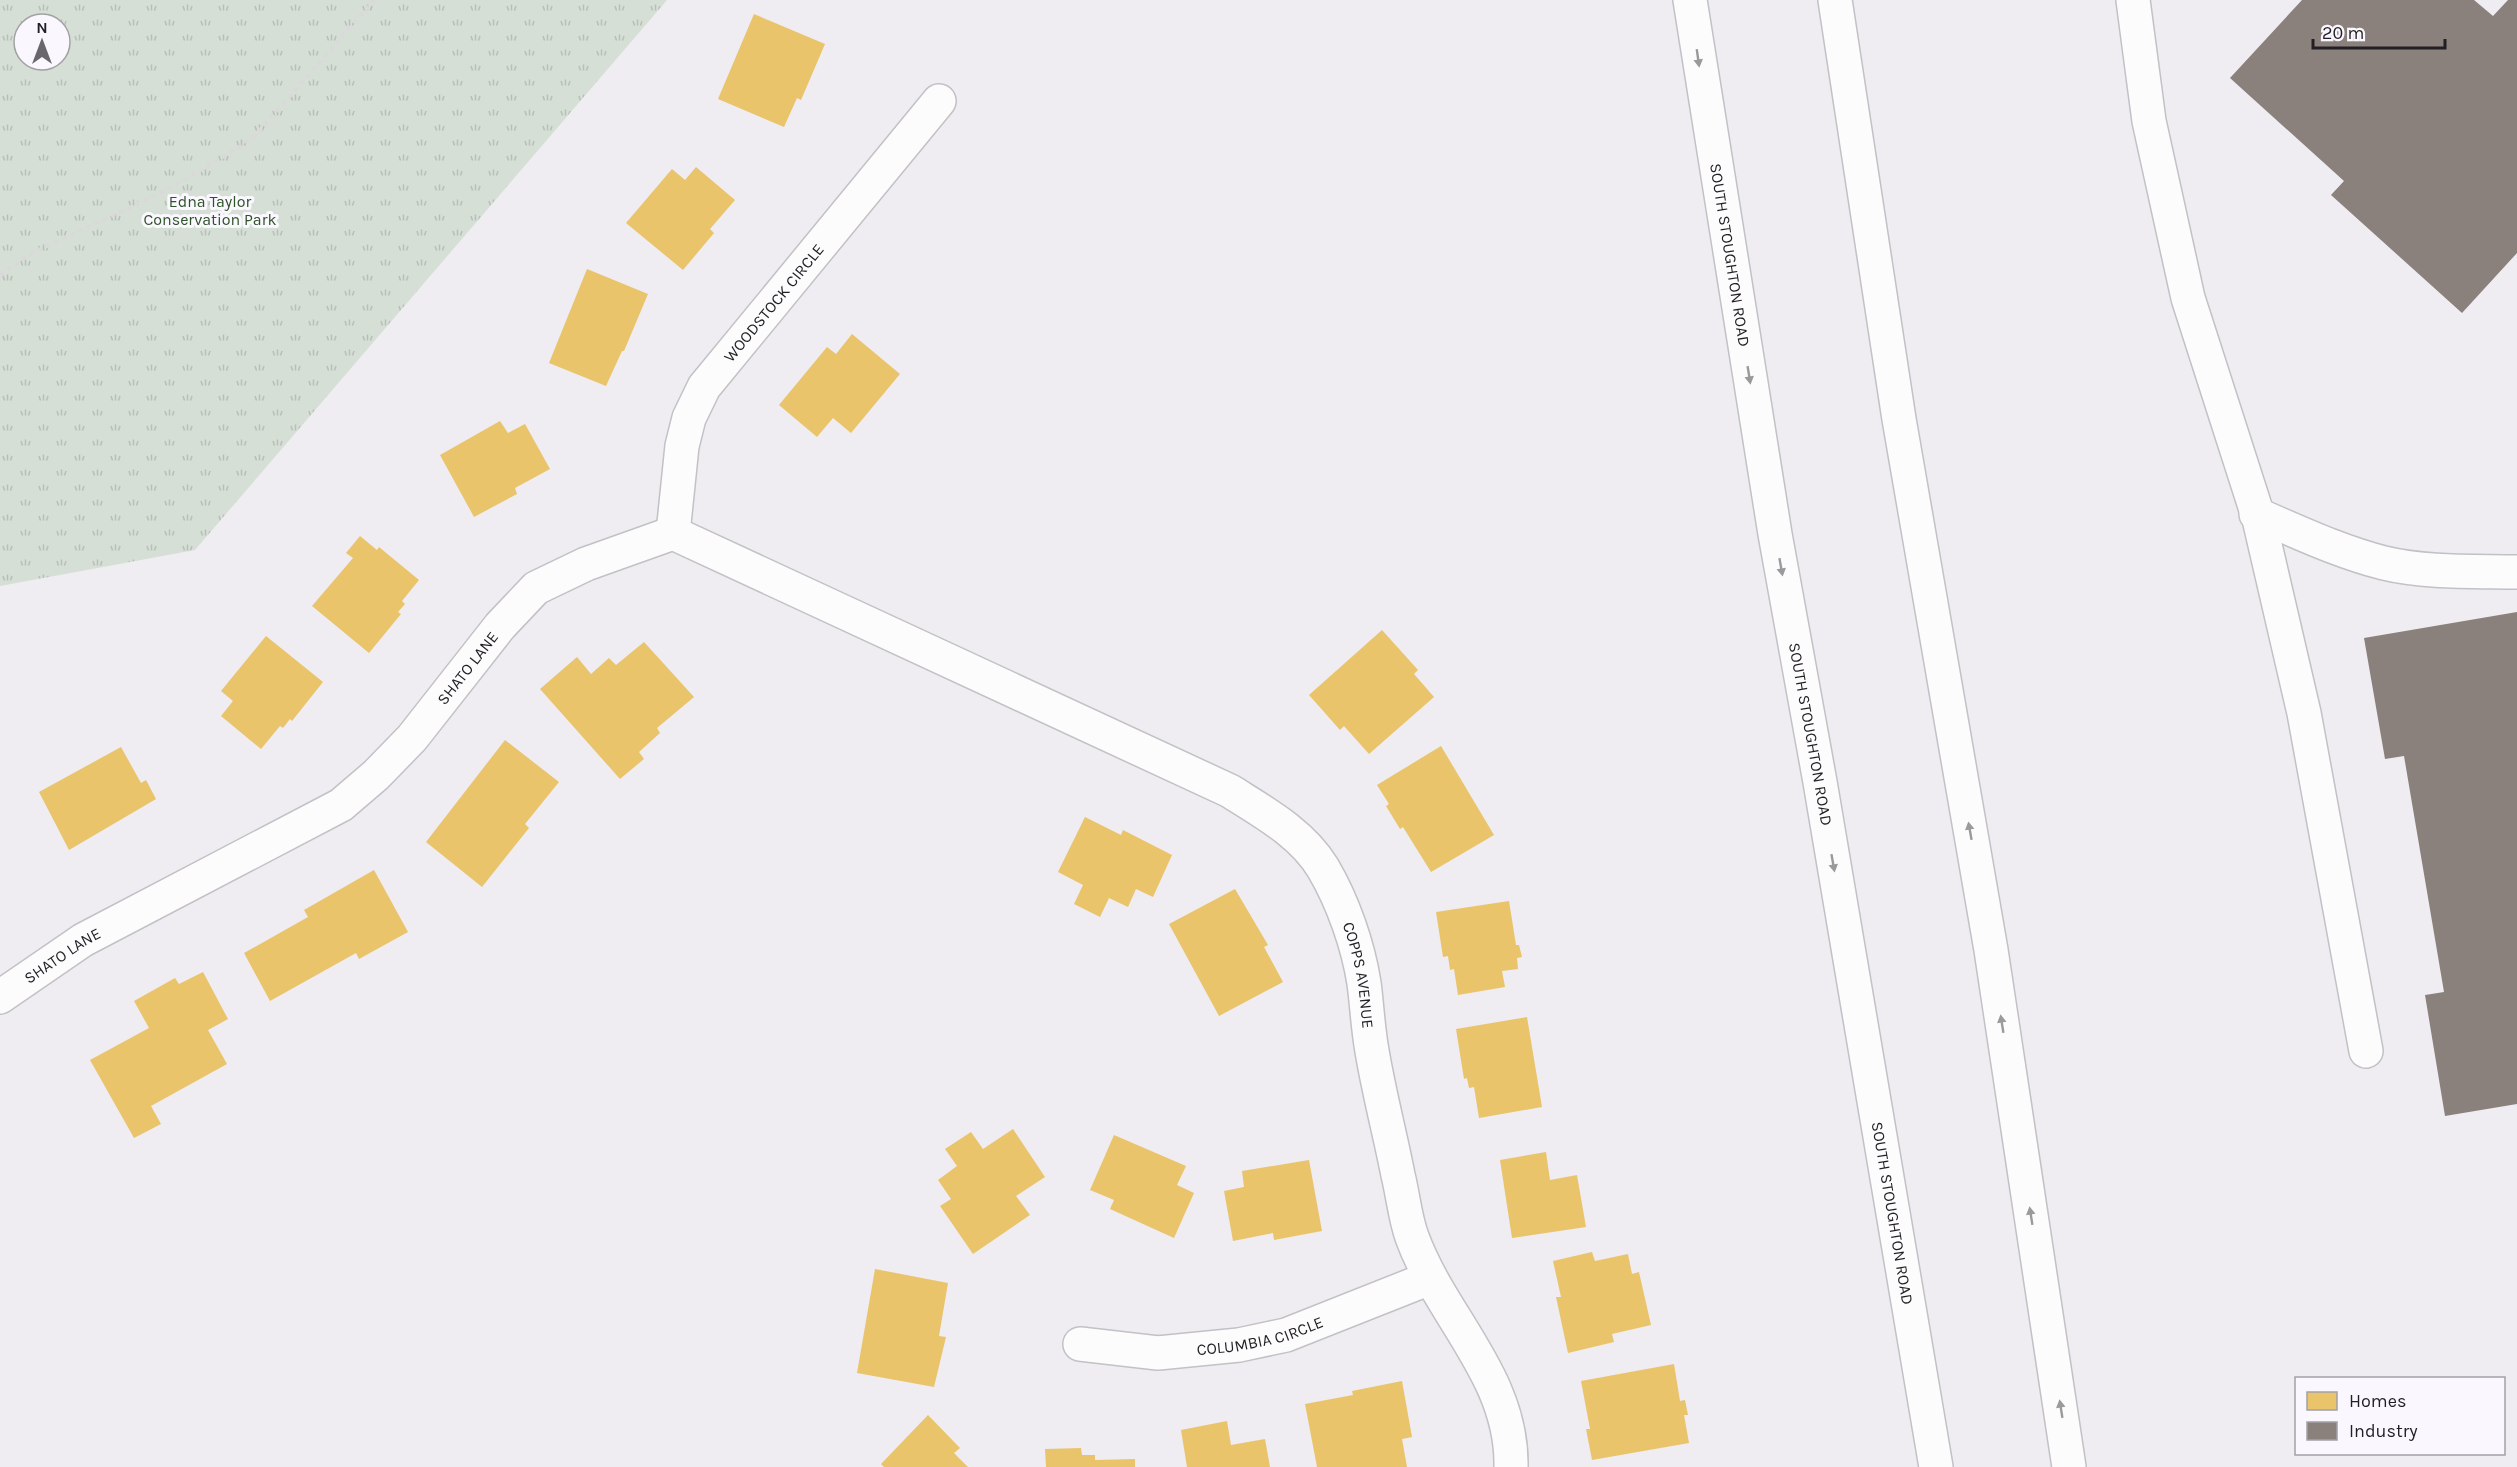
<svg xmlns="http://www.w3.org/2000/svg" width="2517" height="1467" viewBox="0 0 2517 1467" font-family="Karla,sans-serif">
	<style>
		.park { fill: url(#park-tufts); fill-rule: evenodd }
		.homes { fill: #e9c46a }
		.industry { fill: #8a817c }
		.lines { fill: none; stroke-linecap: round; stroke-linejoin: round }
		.minor-casing { stroke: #c2c1c5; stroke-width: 36 }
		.major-casing { stroke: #c2c1c5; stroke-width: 36 }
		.path { stroke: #dad8db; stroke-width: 4; stroke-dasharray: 4.5 4.5; stroke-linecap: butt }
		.minor { stroke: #fdfcfd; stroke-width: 33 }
		.major { stroke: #fdfcfd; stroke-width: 33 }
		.oneway { fill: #9a999b }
		.labels { text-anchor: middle; stroke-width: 6; stroke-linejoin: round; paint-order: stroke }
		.park-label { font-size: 16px; fill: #2e5327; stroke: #faf7fe }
		.street-label { font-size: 16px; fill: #211f23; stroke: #faf7fe }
	</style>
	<defs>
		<pattern id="park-tufts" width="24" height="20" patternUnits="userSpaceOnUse" patternTransform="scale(1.5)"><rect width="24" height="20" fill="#d6dfd5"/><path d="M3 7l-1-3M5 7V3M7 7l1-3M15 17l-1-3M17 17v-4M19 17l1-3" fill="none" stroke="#b7bfb7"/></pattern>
	</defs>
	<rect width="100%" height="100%" fill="#efecf2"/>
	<path class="park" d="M 0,0 L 667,0 L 195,550 L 0,586 ZM 24,24 L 60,24 L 60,60 L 24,60 Z"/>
	<path class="homes" d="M 754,14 L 825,44 L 801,100 L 797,98 L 784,127 L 718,99 Z
		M 696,167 L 735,200 L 710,229 L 714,233 L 683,270 L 626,223 L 672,169 L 685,180 Z
		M 587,269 L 648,294 L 624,351 L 622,351 L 606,386 L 549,363 Z
		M 852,334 L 900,374 L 851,433 L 833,418 L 817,437 L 779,405 L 827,347 L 836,354 Z
		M 500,421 L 508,433 L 525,424 L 550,469 L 515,488 L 517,494 L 474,517 L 440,455 Z
		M 360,536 L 377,550 L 379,547 L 419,580 L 402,601 L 405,604 L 398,612 L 401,614 L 369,653 L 312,606 L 353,558 L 346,553 Z
		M 1382,630 L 1418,670 L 1414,674 L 1434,697 L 1369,754 L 1344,726 L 1340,730 L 1309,695 Z
		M 266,636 L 323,682 L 292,721 L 290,719 L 283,728 L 280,726 L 261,749 L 221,716 L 233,701 L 221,691 Z
		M 644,642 L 694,697 L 657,728 L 660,733 L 639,752 L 644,759 L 620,779 L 540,689 L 577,657 L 591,674 L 609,658 L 616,665 Z
		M 505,740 L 559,782 L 525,824 L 529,828 L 482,887 L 426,842 Z
		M 1441,746 L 1494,835 L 1431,872 L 1403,827 L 1400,829 L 1386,806 L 1389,804 L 1377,785 Z
		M 121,747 L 141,783 L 146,780 L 156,799 L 69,850 L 39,792 Z
		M 1085,817 L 1121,835 L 1123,830 L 1172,855 L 1153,897 L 1136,889 L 1128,907 L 1109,898 L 1100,917 L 1074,904 L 1083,885 L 1058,872 Z
		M 374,870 L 408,932 L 359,959 L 356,953 L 270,1001 L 244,953 L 308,917 L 304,910 Z
		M 1235,889 L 1268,945 L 1264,947 L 1283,982 L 1219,1016 L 1169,924 Z
		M 1509,901 L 1516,945 L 1519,945 L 1522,957 L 1517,958 L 1518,969 L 1502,971 L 1505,987 L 1458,995 L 1454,969 L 1450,970 L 1448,956 L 1443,957 L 1436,912 Z
		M 203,972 L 228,1019 L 208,1030 L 227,1064 L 151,1106 L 161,1124 L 134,1138 L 90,1060 L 149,1028 L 134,1001 L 175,978 L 179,984 Z
		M 1527,1017 L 1542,1107 L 1479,1118 L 1474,1087 L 1469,1088 L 1467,1078 L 1464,1079 L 1456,1029 Z
		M 1013,1129 L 1045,1177 L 1016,1196 L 1030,1215 L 973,1254 L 940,1206 L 951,1199 L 938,1180 L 957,1166 L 945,1149 L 971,1132 L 983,1149 Z
		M 1114,1135 L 1186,1166 L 1177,1185 L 1194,1193 L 1174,1238 L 1110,1209 L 1114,1200 L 1090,1190 Z
		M 1546,1152 L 1550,1180 L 1577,1175 L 1586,1227 L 1512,1238 L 1500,1160 Z
		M 1309,1160 L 1322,1231 L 1274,1240 L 1273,1233 L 1233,1241 L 1224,1191 L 1244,1187 L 1242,1171 Z
		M 1592,1252 L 1595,1261 L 1628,1254 L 1632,1274 L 1639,1272 L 1651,1325 L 1612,1334 L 1614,1342 L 1568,1353 L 1556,1297 L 1561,1297 L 1553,1261 Z
		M 875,1269 L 948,1283 L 939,1336 L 946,1337 L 934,1387 L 857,1373 Z
		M 1674,1364 L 1680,1401 L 1685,1400 L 1688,1415 L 1684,1415 L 1689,1443 L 1592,1460 L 1586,1429 L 1590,1429 L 1581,1381 Z
		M 1402,1381 L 1412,1437 L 1402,1439 L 1407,1467 L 1317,1467 L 1305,1404 L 1353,1395 L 1352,1391 Z
		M 928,1415 L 960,1448 L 954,1453 L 968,1467 L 884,1467 L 881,1464 Z
		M 1227,1421 L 1231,1445 L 1265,1439 L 1270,1467 L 1187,1467 L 1181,1430 Z
		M 1081,1448 L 1082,1455 L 1095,1455 L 1095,1460 L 1135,1459 L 1135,1467 L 1046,1467 L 1045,1449 Z"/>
	<path class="industry" d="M 2302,0 L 2474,0 L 2493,16 L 2508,0 L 2517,0 L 2517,253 L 2462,313 L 2331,195 L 2344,181 L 2230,78 Z
		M 2517,612 L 2517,1104 L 2445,1116 L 2425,995 L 2444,992 L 2404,756 L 2385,759 L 2364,638 Z"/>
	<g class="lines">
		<g class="minor-casing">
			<g id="minor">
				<path d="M 2133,0 L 2149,121 L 2188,298 L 2259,519 L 2304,713 L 2366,1051"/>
				<path d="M 2256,514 C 2298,532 2340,552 2384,563 C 2425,573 2475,571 2517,572"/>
				<path id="s1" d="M 673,533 L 682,446 L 689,418 L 704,387 L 939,101"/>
				<path id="s2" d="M 0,997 L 83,940 L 341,805 L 376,775 L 412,738 L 500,626 L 536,588 L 586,564 L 673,533 L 1230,791 C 1263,812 1302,833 1323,868 C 1343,902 1358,945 1364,983 C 1367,1006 1368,1029 1372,1051 C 1379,1093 1390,1134 1398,1175 C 1403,1195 1405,1218 1412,1237 C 1441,1317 1513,1377 1511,1467"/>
				<path id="s3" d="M 1080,1344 L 1158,1353 L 1239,1345 L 1286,1335 L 1430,1278"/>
			</g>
		</g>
		<g class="major-casing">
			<g id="major">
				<path id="s4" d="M 1690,0 L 1775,534 L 1820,782 L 1936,1467"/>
				<path d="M 1835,0 L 1899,419 L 1991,950 L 2069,1467"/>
			</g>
		</g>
		<path class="path" d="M 0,275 L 32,253 L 169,189 L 251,140 L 374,0"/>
		<use href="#minor" class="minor"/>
		<use href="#major" class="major"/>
	</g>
	<defs><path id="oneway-solid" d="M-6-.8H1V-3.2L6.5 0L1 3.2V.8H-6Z" transform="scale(1.5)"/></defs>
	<g class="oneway">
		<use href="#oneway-solid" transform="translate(1698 58) rotate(82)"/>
		<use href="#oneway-solid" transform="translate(1749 375) rotate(81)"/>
		<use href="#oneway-solid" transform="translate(1781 567) rotate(80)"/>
		<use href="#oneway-solid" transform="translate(1970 831) rotate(-100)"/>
		<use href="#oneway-solid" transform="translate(1833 863) rotate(80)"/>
		<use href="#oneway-solid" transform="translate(2002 1024) rotate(-99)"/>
		<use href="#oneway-solid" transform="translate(2031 1216) rotate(-99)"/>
		<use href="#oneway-solid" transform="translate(2061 1409) rotate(-99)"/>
	</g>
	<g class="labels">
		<g class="park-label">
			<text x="210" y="207">Edna Taylor<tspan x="210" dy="18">Conservation Park</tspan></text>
		</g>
		<g class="street-label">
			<text dy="6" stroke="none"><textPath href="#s4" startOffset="258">SOUTH STOUGHTON ROAD</textPath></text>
			<text dy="6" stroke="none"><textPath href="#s1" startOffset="260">WOODSTOCK CIRCLE</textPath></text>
			<text dy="6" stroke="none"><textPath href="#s2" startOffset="579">SHATO LANE</textPath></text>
			<text dy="6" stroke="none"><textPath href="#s4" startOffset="744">SOUTH STOUGHTON ROAD</textPath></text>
			<text dy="6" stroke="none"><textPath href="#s2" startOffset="75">SHATO LANE</textPath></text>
			<text dy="6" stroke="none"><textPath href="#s2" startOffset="1682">COPPS AVENUE</textPath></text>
			<text dy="6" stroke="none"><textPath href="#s4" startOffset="1230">SOUTH STOUGHTON ROAD</textPath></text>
			<text dy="6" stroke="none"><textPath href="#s3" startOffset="182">COLUMBIA CIRCLE</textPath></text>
		</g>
	</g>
	<rect x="2295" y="1377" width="210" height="78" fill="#faf7fe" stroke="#a3a1a6" stroke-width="1.5"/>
	<rect x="2307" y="1392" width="30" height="18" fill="#e9c46a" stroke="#a3a1a6" stroke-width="1.5"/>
	<text x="2349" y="1407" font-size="18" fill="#211f23">Homes</text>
	<rect x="2307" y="1422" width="30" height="18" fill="#8a817c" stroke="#a3a1a6" stroke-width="1.5"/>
	<text x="2349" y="1437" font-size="18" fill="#211f23">Industry</text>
	<g transform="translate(42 42)"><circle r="28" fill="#faf7fe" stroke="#a3a1a6" stroke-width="1.5"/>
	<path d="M0-4.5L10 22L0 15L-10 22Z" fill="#69676b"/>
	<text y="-9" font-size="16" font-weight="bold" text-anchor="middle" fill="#211f23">N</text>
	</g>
	<path d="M2313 39v9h132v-9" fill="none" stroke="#211f23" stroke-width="3"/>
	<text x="2322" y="39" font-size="18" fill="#211f23" stroke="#faf7fe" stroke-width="4.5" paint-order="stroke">20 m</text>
</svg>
